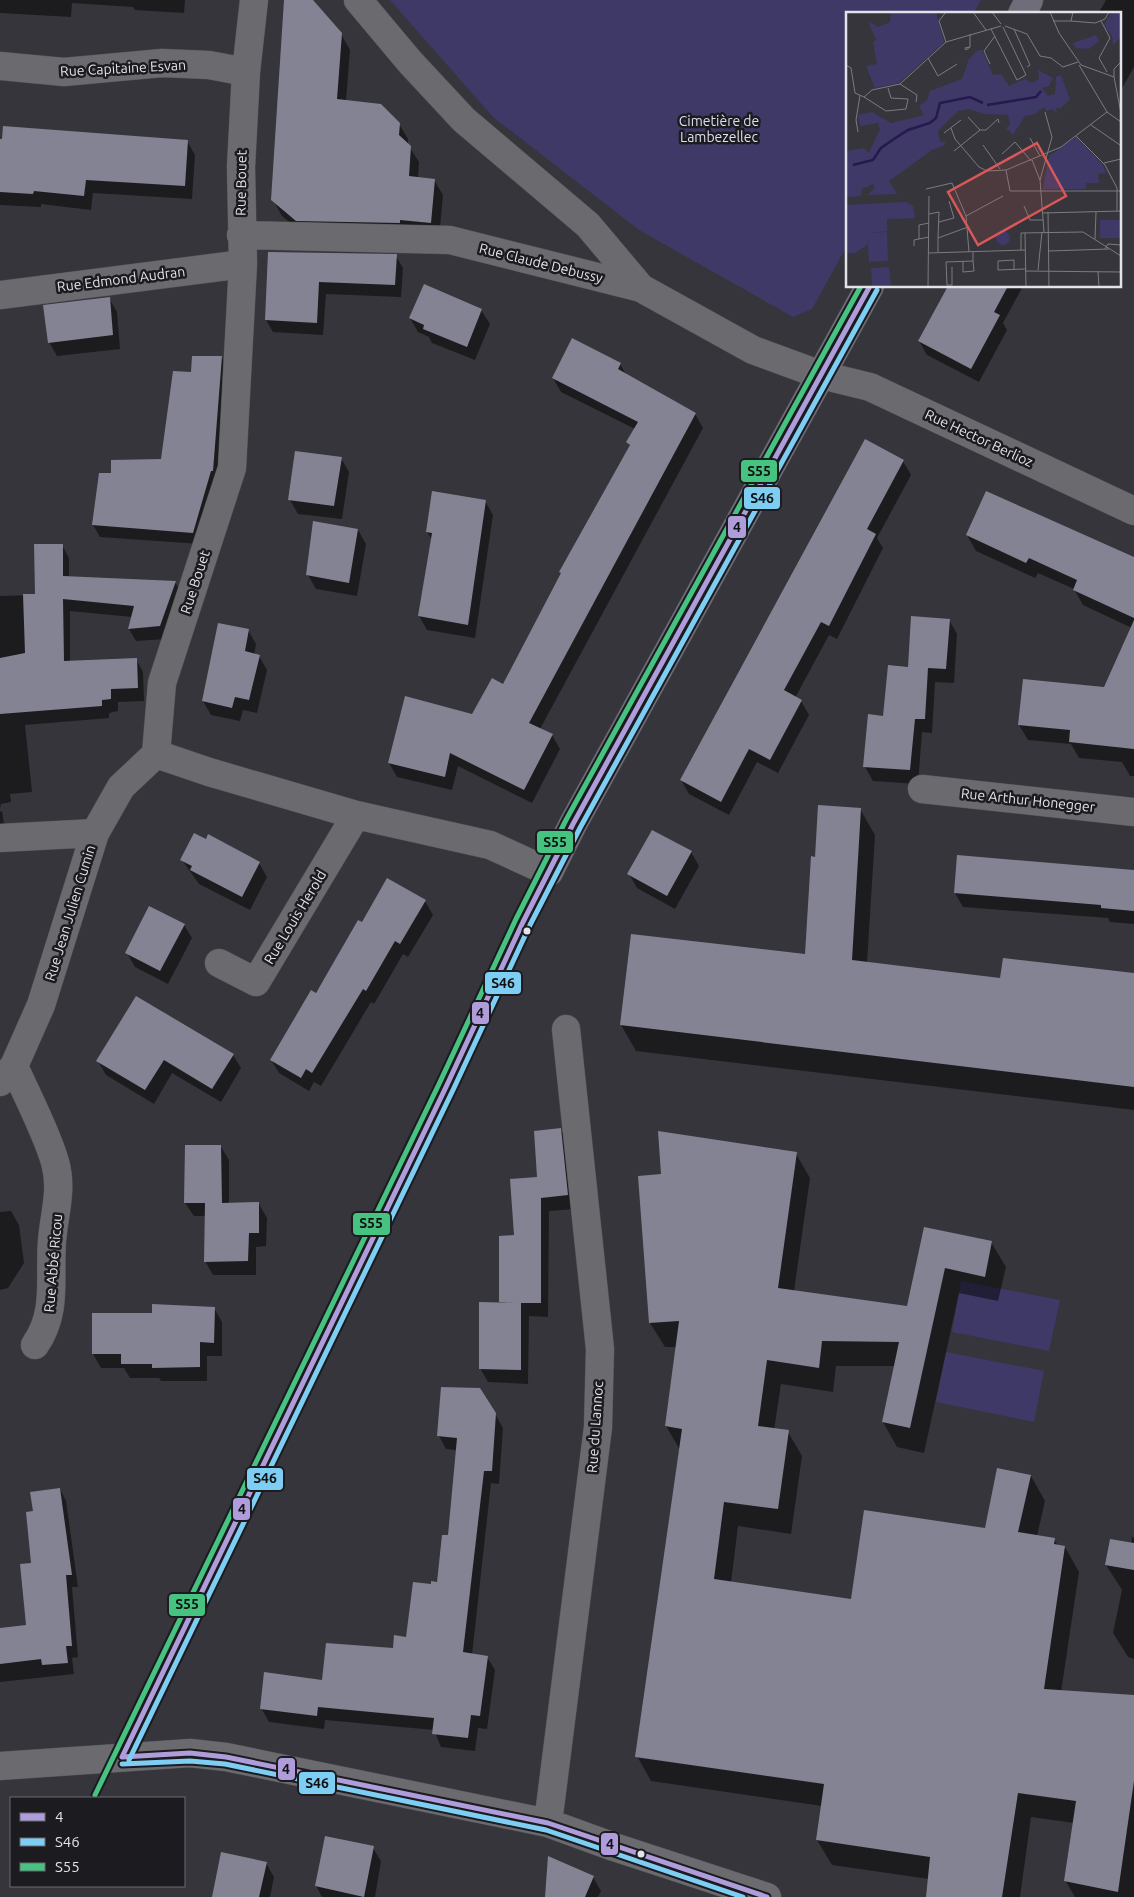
<svg xmlns="http://www.w3.org/2000/svg" width="1134" height="1897" viewBox="0 0 1134 1897" font-family="Ubuntu,sans-serif">
	<style>
		.green { fill: #3f3967 }
		.shadow { fill: #0007 }
		.building { fill: #848394 }
		.lines { fill: none; stroke-linecap: round; stroke-linejoin: round }
		.street-casing { stroke: #515157; stroke-width: 29 }
		.primary-casing { stroke: #515157; stroke-width: 29 }
		.street { stroke: #6b6b6f; stroke-width: 28 }
		.primary { stroke: #6f6d79; stroke-width: 28 }
		.bus-1-casing { stroke: #1b1b20; stroke-width: 9 }
		.bus-2-casing { stroke: #1b1b20; stroke-width: 9 }
		.bus-3-casing { stroke: #1b1b20; stroke-width: 9 }
		.bus-1 { stroke: #ae9dda; stroke-width: 5 }
		.bus-2 { stroke: #7ecef3; stroke-width: 5 }
		.bus-3 { stroke: #46c281; stroke-width: 5 }
		.bus-dot { fill: #e3e3ea; stroke: #1b1b20; stroke-width: 2 }
		.labels { text-anchor: middle; stroke-width: 5; stroke-linejoin: round; paint-order: stroke }
		.street-label { font-size: 14px; fill: #e3e3ea; stroke: #1b1b20 }
		.park-label { font-size: 14px; fill: #dfdff2; stroke: #1b1b20 }
		.inset-river { fill: none; stroke: #25194f; stroke-width: 2.5 }
		.inset-road { fill: none; stroke: #7b7b81; stroke-width: 1 }
		.view { fill: #d95758; fill-opacity: 0.15; stroke: #d95758; stroke-width: 2.5 }
		.inset-edge { fill: none; stroke: #e3e3ea; stroke-width: 2.5 }
		.line-badge { stroke: #1b1b20; stroke-width: 2 }
		.pale-badge-label { font-size: 14px; text-anchor: middle; font-weight: bold; fill: #111 }
	</style>
	<rect width="100%" height="100%" fill="#35353b"/>
	<path class="green" d="M 390,0 L 981,0 L 973,14 L 848,14 L 848,244 L 812,309 L 793,317 L 639,230 L 493,117 Z
		M 961,1281 L 1060,1300 L 1049,1351 L 952,1332 Z
		M 946,1352 L 1044,1371 L 1034,1422 L 936,1402 Z"/>
	<path class="shadow" d="M 0,0 L 185,0 L 184,13 L 135,10 L 133,7 L 72,3 L 71,17 L 0,13 Z
		M 285,0 L 311,0 L 341,34 L 350,50 L 346,101 L 399,124 L 408,139 L 408,145 L 419,162 L 418,178 L 434,180 L 443,195 L 439,238 L 306,236 L 282,216 L 273,200 Z
		M 1106,0 L 1134,0 L 1134,67 L 1120,92 L 1120,14 L 1098,14 Z
		M 0,140 L 187,141 L 195,155 L 192,199 L 93,193 L 91,210 L 41,204 L 41,207 L 0,205 Z
		M 269,253 L 396,256 L 403,268 L 401,297 L 326,294 L 323,335 L 273,332 L 266,320 Z
		M 949,286 L 1023,286 L 1003,323 L 1007,330 L 979,382 L 927,355 L 919,341 Z
		M 109,298 L 117,312 L 120,349 L 57,356 L 49,342 Z
		M 481,310 L 490,324 L 475,360 L 432,343 L 429,337 L 418,332 L 410,318 Z
		M 572,340 L 620,364 L 627,376 L 695,414 L 703,428 L 540,729 L 552,735 L 560,749 L 532,803 L 458,766 L 452,790 L 397,777 L 389,763 L 472,715 L 503,686 L 630,447 L 628,442 L 635,429 L 561,392 L 553,378 Z
		M 222,358 L 229,370 L 219,483 L 200,544 L 100,537 L 93,525 L 112,474 L 162,460 L 192,373 Z
		M 341,458 L 349,472 L 342,519 L 298,514 L 290,500 Z
		M 903,461 L 911,475 L 877,538 L 883,548 L 837,639 L 829,635 L 795,698 L 801,701 L 809,715 L 778,773 L 757,762 L 729,815 L 689,794 L 681,780 Z
		M 485,501 L 493,515 L 475,638 L 427,630 L 419,616 L 432,540 L 427,532 Z
		M 358,530 L 366,544 L 357,596 L 316,589 L 308,575 Z
		M 967,535 L 1134,559 L 1134,776 L 1130,776 L 1122,762 L 1079,758 L 1071,744 L 1028,740 L 1019,725 L 1105,689 L 1132,628 L 1083,605 L 1074,589 L 1038,573 L 1035,578 L 976,551 Z
		M 62,545 L 69,558 L 69,577 L 175,582 L 182,595 L 167,639 L 136,641 L 129,629 L 132,617 L 70,611 L 70,662 L 136,659 L 143,672 L 144,701 L 118,702 L 118,711 L 109,713 L 109,718 L 25,725 L 32,792 L 10,794 L 11,802 L 1,804 L 0,809 L 0,596 L 36,595 Z
		M 949,620 L 957,634 L 954,683 L 935,682 L 932,733 L 922,732 L 918,784 L 873,781 L 865,767 L 884,717 L 909,668 Z
		M 248,630 L 256,644 L 254,655 L 259,656 L 267,670 L 257,713 L 243,710 L 240,721 L 211,715 L 203,701 Z
		M 860,809 L 875,835 L 867,963 L 1001,979 L 1134,975 L 1134,1110 L 636,1051 L 621,1025 L 807,956 L 816,858 Z
		M 2,811 L 4,824 L 0,825 L 0,812 Z
		M 691,852 L 699,866 L 675,909 L 637,888 L 629,874 Z
		M 182,860 L 259,863 L 267,877 L 250,910 L 199,884 Z
		M 1134,871 L 1134,924 L 1110,922 L 1108,918 L 963,907 L 955,893 Z
		M 425,901 L 433,915 L 408,957 L 403,954 L 374,1004 L 371,1002 L 321,1086 L 314,1082 L 309,1091 L 279,1073 L 271,1060 L 362,923 Z
		M 184,925 L 192,938 L 168,984 L 135,967 L 127,953 Z
		M 233,1055 L 241,1068 L 221,1102 L 172,1073 L 154,1104 L 106,1075 L 98,1061 Z
		M 560,1129 L 568,1143 L 575,1209 L 549,1211 L 548,1317 L 529,1316 L 528,1384 L 488,1382 L 480,1368 L 502,1304 L 515,1237 Z
		M 221,1147 L 229,1160 L 229,1204 L 259,1204 L 267,1218 L 266,1246 L 256,1247 L 256,1275 L 213,1275 L 205,1261 L 206,1216 L 194,1216 L 185,1203 Z
		M 796,1154 L 810,1178 L 794,1291 L 908,1307 L 925,1228 L 991,1242 L 1006,1267 L 998,1301 L 959,1293 L 924,1453 L 897,1447 L 883,1422 L 895,1366 L 836,1366 L 833,1392 L 781,1384 L 774,1430 L 788,1432 L 802,1456 L 791,1534 L 738,1526 L 731,1583 L 852,1600 L 986,1529 L 1031,1476 L 1045,1501 L 1037,1536 L 1054,1539 L 1058,1546 L 1065,1547 L 1079,1572 L 1061,1692 L 1134,1697 L 1134,1897 L 1075,1897 L 1065,1880 L 1074,1823 L 1031,1817 L 1020,1897 L 928,1897 L 929,1879 L 832,1865 L 817,1840 L 822,1806 L 651,1781 L 637,1756 L 680,1450 L 666,1426 L 677,1347 L 665,1347 L 650,1323 L 662,1175 Z
		M 11,1211 L 19,1225 L 24,1263 L 8,1288 L 0,1290 L 0,1212 Z
		M 214,1308 L 222,1322 L 222,1356 L 207,1356 L 207,1381 L 161,1381 L 159,1378 L 130,1378 L 124,1368 L 101,1368 L 93,1354 L 153,1314 Z
		M 495,1414 L 503,1428 L 499,1484 L 491,1483 L 472,1655 L 487,1657 L 495,1670 L 487,1729 L 478,1728 L 475,1751 L 441,1747 L 434,1730 L 325,1720 L 324,1729 L 269,1722 L 261,1708 L 395,1649 L 407,1638 L 432,1585 L 438,1583 L 449,1536 L 457,1450 L 446,1449 L 439,1436 Z
		M 60,1489 L 66,1501 L 78,1587 L 72,1587 L 78,1657 L 72,1658 L 74,1674 L 0,1682 L 0,1629 L 28,1626 L 33,1564 Z
		M 1132,1537 L 1134,1538 L 1134,1659 L 1128,1657 L 1113,1633 L 1122,1590 L 1106,1565 L 1131,1544 Z
		M 373,1848 L 381,1861 L 375,1897 L 322,1897 L 316,1886 Z
		M 266,1863 L 274,1877 L 270,1897 L 214,1897 Z
		M 593,1877 L 601,1891 L 598,1897 L 547,1897 Z"/>
	<path class="building" d="M 284,0 L 313,0 L 342,33 L 337,99 L 381,104 L 400,123 L 399,135 L 411,146 L 409,176 L 435,179 L 431,223 L 400,220 L 400,223 L 296,221 L 271,200 Z
		M 3,126 L 188,140 L 185,186 L 86,180 L 84,196 L 34,191 L 33,194 L 0,192 L 0,139 L 2,139 Z
		M 268,252 L 397,254 L 395,285 L 319,282 L 317,323 L 265,320 Z
		M 424,284 L 482,309 L 467,347 L 423,329 L 424,325 L 409,318 Z
		M 948,286 L 1008,286 L 994,312 L 1000,315 L 971,369 L 918,341 Z
		M 110,297 L 113,335 L 48,343 L 43,305 Z
		M 572,338 L 621,363 L 618,369 L 696,413 L 529,723 L 553,734 L 524,790 L 450,753 L 445,777 L 388,763 L 405,696 L 472,714 L 492,678 L 503,684 L 561,573 L 559,572 L 630,445 L 626,442 L 638,422 L 552,378 Z
		M 192,356 L 222,356 L 213,471 L 211,471 L 193,533 L 92,525 L 99,473 L 111,473 L 111,460 L 161,459 L 173,371 L 191,372 Z
		M 865,439 L 904,460 L 867,529 L 876,534 L 829,626 L 821,622 L 784,690 L 802,700 L 770,760 L 749,749 L 721,802 L 680,780 Z
		M 295,451 L 342,457 L 334,506 L 288,500 Z
		M 432,491 L 486,500 L 468,625 L 418,616 L 432,533 L 426,532 Z
		M 986,491 L 1134,557 L 1134,618 L 1073,590 L 1077,580 L 1029,558 L 1026,563 L 966,535 Z
		M 313,521 L 358,529 L 349,583 L 306,575 Z
		M 34,544 L 63,544 L 63,576 L 176,581 L 160,626 L 128,629 L 134,606 L 63,599 L 64,661 L 137,658 L 138,688 L 111,689 L 111,699 L 102,700 L 102,706 L 0,714 L 0,658 L 25,653 L 23,594 L 35,594 Z
		M 911,616 L 950,619 L 946,669 L 928,668 L 925,719 L 915,719 L 910,770 L 863,767 L 868,714 L 883,716 L 888,665 L 908,667 Z
		M 1134,620 L 1134,749 L 1069,742 L 1070,730 L 1018,725 L 1023,679 L 1104,687 Z
		M 218,623 L 249,629 L 245,651 L 260,655 L 249,700 L 235,697 L 232,708 L 202,701 Z
		M 818,805 L 861,808 L 852,960 L 1000,978 L 1003,958 L 1134,973 L 1134,1087 L 620,1025 L 631,934 L 805,954 L 811,856 L 815,857 Z
		M 652,830 L 692,851 L 667,896 L 627,874 Z
		M 194,833 L 206,839 L 208,834 L 260,862 L 242,897 L 190,870 L 192,866 L 180,860 Z
		M 957,855 L 1134,870 L 1134,911 L 1101,908 L 1101,905 L 954,893 Z
		M 387,878 L 426,900 L 400,944 L 395,941 L 366,991 L 363,989 L 312,1073 L 306,1069 L 301,1078 L 270,1060 L 311,990 L 316,993 L 358,920 L 362,922 Z
		M 149,906 L 185,924 L 160,971 L 125,953 Z
		M 136,996 L 234,1054 L 212,1089 L 164,1060 L 145,1090 L 96,1061 Z
		M 561,1128 L 568,1195 L 541,1198 L 541,1303 L 521,1303 L 521,1370 L 479,1369 L 479,1302 L 515,1303 L 499,1302 L 499,1236 L 514,1235 L 510,1179 L 537,1177 L 534,1131 Z
		M 658,1131 L 797,1152 L 778,1288 L 907,1306 L 924,1227 L 992,1241 L 985,1277 L 945,1268 L 910,1428 L 882,1422 L 899,1342 L 822,1341 L 819,1368 L 767,1360 L 758,1426 L 789,1430 L 778,1509 L 724,1502 L 714,1579 L 851,1599 L 864,1510 L 985,1528 L 997,1468 L 1031,1475 L 1018,1532 L 1055,1538 L 1054,1544 L 1065,1546 L 1044,1689 L 1134,1695 L 1134,1781 L 1118,1892 L 1064,1881 L 1076,1801 L 1018,1793 L 1002,1897 L 926,1897 L 930,1857 L 816,1840 L 824,1784 L 635,1757 L 682,1429 L 665,1426 L 679,1321 L 649,1323 L 638,1176 L 661,1174 Z
		M 185,1145 L 221,1145 L 222,1203 L 259,1202 L 259,1233 L 249,1233 L 248,1261 L 204,1262 L 205,1203 L 184,1203 Z
		M 152,1304 L 215,1307 L 214,1343 L 200,1342 L 200,1367 L 152,1368 L 152,1364 L 121,1364 L 121,1354 L 92,1354 L 92,1313 L 152,1313 Z
		M 441,1387 L 480,1388 L 496,1413 L 492,1471 L 484,1471 L 463,1652 L 488,1656 L 480,1716 L 471,1715 L 468,1738 L 432,1734 L 434,1718 L 318,1707 L 317,1716 L 260,1709 L 264,1672 L 322,1680 L 326,1643 L 393,1648 L 394,1635 L 406,1637 L 413,1582 L 431,1584 L 431,1581 L 437,1582 L 442,1535 L 448,1535 L 457,1438 L 437,1436 Z
		M 60,1488 L 72,1575 L 66,1575 L 72,1646 L 66,1646 L 68,1663 L 42,1665 L 41,1659 L 0,1664 L 0,1628 L 26,1625 L 20,1564 L 31,1563 L 26,1512 L 33,1511 L 30,1492 Z
		M 1110,1539 L 1134,1543 L 1134,1570 L 1105,1565 Z
		M 325,1836 L 374,1846 L 364,1897 L 315,1886 Z
		M 221,1852 L 267,1862 L 259,1897 L 212,1897 Z
		M 548,1856 L 594,1876 L 585,1897 L 545,1897 Z"/>
	<g class="lines">
		<g class="street-casing">
			<path id="street" d="M 254,0 L 246,72 L 241,167 L 243,264 L 232,468 L 162,683 L 156,754 L 209,772 L 356,815 L 490,845 L 549,872
				M 358,0 L 410,62 L 464,120 L 588,225 L 641,288
				M 0,66 L 64,72 L 162,63 L 209,65 L 246,72
				M 241,235 L 450,240 L 641,288 L 753,350 L 821,375 L 870,387 L 1134,511
				M 0,295 L 243,264
				M 922,789 L 1134,812
				M 0,838 L 95,833
				M 219,963 L 256,982 L 356,815
				M 14,1066 C 27,1096 46,1131 55,1162 C 63,1190 54,1214 52,1241 C 49,1279 58,1312 35,1345
				M 0,1082 L 14,1066 L 41,1005 L 95,833 L 121,787 L 156,754
				M 0,1766 L 190,1753 L 226,1757 L 548,1823 L 614,1847 L 767,1897
				M 548,1823 L 598,1427 L 600,1349 L 566,1029"/>
		</g>
		<g class="primary-casing">
			<path id="primary" d="M 1022,14 L 1029,0
				M 549,872 L 573,824 L 870,286"/>
		</g>
		<use href="#street" class="street"/>
		<use href="#primary" class="primary"/>
		<g class="bus-1-casing">
			<path id="bus-1" d="M 122,1757 L 446,1087 L 523,922 L 573,824 L 870,286
				M 122,1757 L 190,1753 L 226,1757 L 548,1823 L 767,1897"/>
		</g>
		<g class="bus-2-casing">
			<path id="bus-2" d="M 129,1760 L 453,1090 L 530,925 L 580,828 L 877,290
				M 122,1764 L 190,1761 L 225,1764 L 546,1830 L 743,1897"/>
		</g>
		<g class="bus-3-casing">
			<path id="bus-3" d="M 95,1795 L 439,1084 L 516,919 L 566,820 L 861,286"/>
		</g>
		<use href="#bus-1" class="bus-1"/>
		<use href="#bus-2" class="bus-2"/>
		<use href="#bus-3" class="bus-3"/>
	</g>
	<g class="bus-dot">
		<circle cx="527" cy="931" r="4.5"/>
		<circle cx="641" cy="1854" r="4.5"/>
	</g>
	<g class="labels">
		<g class="street-label">
			<text transform="translate(123 68) rotate(-3)" y="5">Rue Capitaine Esvan</text>
			<text transform="translate(241 183) rotate(-89)" y="5">Rue Bouet</text>
			<text transform="translate(541 263) rotate(14)" y="5">Rue Claude Debussy</text>
			<text transform="translate(121 279) rotate(-7)" y="5">Rue Edmond Audran</text>
			<text transform="translate(979 438) rotate(25)" y="5">Rue Hector Berlioz</text>
			<text transform="translate(195 582) rotate(-72)" y="5">Rue Bouet</text>
			<text transform="translate(1028 800) rotate(6)" y="5">Rue Arthur Honegger</text>
			<text transform="translate(70 913) rotate(-73)" y="5">Rue Jean Julien Cumin</text>
			<text transform="translate(295 917) rotate(-59)" y="5">Rue Louis Herold</text>
			<text transform="translate(53 1263) rotate(-85)" y="5">Rue Abbé Ricou</text>
			<text transform="translate(595 1427) rotate(-86)" y="5">Rue du Lannoc</text>
		</g>
		<g class="park-label">
			<text x="719" y="126">Cimetière de<tspan x="719" dy="16">Lambezellec</tspan></text>
		</g>
	</g>
	<g transform="translate(846 12)">
		<rect width="275" height="275" fill="#35353b"/>
		<path d="M 45,0 L 90,0 L 98,30 L 53,71 L 29,76 L 20,54 L 31,52 L 27,30 L 30,28 L 22,9 L 32,15 L 44,10 ZM 274,0 L 275,25 L 267,33 L 266,24 L 258,13 L 265,1 ZM 250,23 L 253,29 L 243,37 L 230,36 L 227,31 ZM 132,38 L 136,38 L 147,63 L 155,62 L 163,74 L 179,67 L 186,71 L 193,67 L 192,58 L 207,66 L 203,74 L 196,76 L 202,84 L 209,82 L 210,65 L 215,63 L 224,87 L 215,96 L 210,96 L 211,103 L 207,97 L 200,99 L 198,95 L 189,102 L 179,104 L 167,123 L 160,116 L 164,113 L 162,103 L 138,102 L 123,97 L 112,99 L 92,119 L 94,130 L 101,129 L 97,134 L 86,138 L 43,169 L 51,182 L 22,183 L 29,175 L 27,172 L 16,177 L 15,184 L 0,185 L 0,134 L 1,139 L 17,136 L 23,141 L 34,117 L 32,111 L 14,114 L 12,103 L 26,100 L 45,111 L 78,103 L 73,94 L 81,88 L 84,79 L 116,67 L 123,47 ZM 230,125 L 257,153 L 260,161 L 252,162 L 253,171 L 240,171 L 240,177 L 197,177 L 203,144 ZM 60,190 L 67,194 L 69,206 L 41,207 L 41,219 L 22,221 L 41,220 L 42,249 L 23,250 L 21,223 L 21,233 L 9,241 L 0,241 L 0,193 ZM 254,208 L 275,208 L 275,226 L 254,226 ZM150 226a7 7 0 1 1 14 0a7 7 0 1 1-14 0ZM 43,255 L 45,275 L 26,275 L 25,256 Z" fill="#3f3967"/>
		<path class="inset-river" d="M 141,93 L 190,85 L 195,79M 7,153 L 27,148 L 35,136 L 48,127 L 62,118 L 84,111 L 90,106 L 94,91 L 124,85 L 137,91"/>
		<path class="inset-road" d="M 100,0 L 93,9 L 100,30M 127,0 L 140,18M 146,0 L 155,12M 204,0 L 213,21 L 235,53 L 268,65 L 275,101M 207,9 L 225,9 L 227,0M 225,9 L 249,11 L 259,7 L 263,0M 255,9 L 264,26 L 253,46 L 261,60M 159,14 L 181,22 L 194,44 L 205,46 L 217,55 L 232,50M 145,17 L 171,68 L 180,63 L 157,15M 168,17 L 184,53 L 181,55M 124,35 L 120,38 L 119,36 L 124,35 L 124,22M 82,46 L 92,64 L 111,52M 144,52 L 138,39 L 149,24M 0,53 L 5,56 L 9,81 L 18,85 L 26,78 L 54,72 L 100,30 L 155,14M 233,53 L 261,100 L 275,110M 268,65 L 268,57 L 275,50M 54,72 L 71,83 L 70,90M 18,85 L 40,99 L 60,97 L 62,87 L 45,86 L 42,76M 122,105 L 134,118M 245,113 L 274,133M 105,116 L 109,127 L 133,155 L 141,159 L 160,158M 12,120 L 10,108 L 14,83M 98,121 L 115,108M 230,124 L 259,153 L 271,176 L 271,199M 184,126 L 194,144M 137,133 L 154,157M 108,139 L 134,118 L 140,118 L 152,107 L 153,111M 156,142 L 169,130 L 185,149M 186,148 L 194,168 L 198,220M 258,151 L 275,147M 194,168 L 206,125 L 199,100M 80,177 L 106,171 L 120,204 L 123,240M 164,179 L 160,158 L 215,135 L 261,100M 164,179 L 275,179M 178,194 L 184,208 L 197,208M 202,200 L 203,275M 196,201 L 275,199M 83,202 L 93,200 L 92,226M 120,204 L 157,184M 93,210 L 108,206 L 103,189M 179,221 L 180,275M 73,227 L 73,213 L 83,211M 249,227 L 250,200M 68,234 L 68,228 L 83,225M 259,237 L 262,232 L 275,233M 175,238 L 175,221 L 237,220 L 275,244M 203,239 L 263,237M 92,240 L 92,226 L 122,215M 83,241 L 179,238M 117,249 L 117,260 L 128,259 L 127,249M 106,255 L 106,273 L 101,273 L 100,250 L 127,249 L 127,240M 168,257 L 168,248 L 152,249 L 152,258 L 179,257M 192,258 L 196,220M 179,259 L 275,260M 252,259 L 253,275M 82,275 L 83,184"/>
		<path class="view" d="M 191,131 L 220,184 L 132,233 L 102,180 Z"/>
		<rect width="275" height="275" class="inset-edge"/>
	</g>
	<g class="line-badge">
		<rect x="740" y="459" width="38" height="24" rx="5" fill="#46c281"/>
		<rect x="743" y="486" width="38" height="24" rx="5" fill="#7ecef3"/>
		<rect x="727" y="515" width="20" height="24" rx="5" fill="#ae9dda"/>
		<rect x="536" y="830" width="38" height="24" rx="5" fill="#46c281"/>
		<rect x="484" y="971" width="38" height="24" rx="5" fill="#7ecef3"/>
		<rect x="471" y="1001" width="19" height="24" rx="5" fill="#ae9dda"/>
		<rect x="352" y="1212" width="39" height="24" rx="5" fill="#46c281"/>
		<rect x="246" y="1467" width="38" height="24" rx="5" fill="#7ecef3"/>
		<rect x="232" y="1497" width="19" height="24" rx="5" fill="#ae9dda"/>
		<rect x="168" y="1593" width="38" height="24" rx="5" fill="#46c281"/>
		<rect x="277" y="1757" width="19" height="24" rx="5" fill="#ae9dda"/>
		<rect x="298" y="1771" width="38" height="24" rx="5" fill="#7ecef3"/>
		<rect x="600" y="1832" width="19" height="24" rx="5" fill="#ae9dda"/>
	</g>
	<g class="pale-badge-label">
		<text x="759" y="476">S55</text>
		<text x="762" y="503">S46</text>
		<text x="737" y="532">4</text>
		<text x="555" y="847">S55</text>
		<text x="503" y="988">S46</text>
		<text x="480" y="1018">4</text>
		<text x="371" y="1228">S55</text>
		<text x="265" y="1483">S46</text>
		<text x="242" y="1514">4</text>
		<text x="187" y="1609">S55</text>
		<text x="286" y="1774">4</text>
		<text x="317" y="1788">S46</text>
		<text x="610" y="1849">4</text>
	</g>
	<rect x="10" y="1797" width="175" height="90" fill="#1b1b20" stroke="#6b6b71"/>
	<rect x="20" y="1813" width="25" height="8" fill="#ae9dda" stroke="#6b6b71"/>
	<text x="55" y="1822" font-size="15" fill="#e3e3ea">4</text>
	<rect x="20" y="1838" width="25" height="8" fill="#7ecef3" stroke="#6b6b71"/>
	<text x="55" y="1847" font-size="15" fill="#e3e3ea">S46</text>
	<rect x="20" y="1863" width="25" height="8" fill="#46c281" stroke="#6b6b71"/>
	<text x="55" y="1872" font-size="15" fill="#e3e3ea">S55</text>
</svg>
